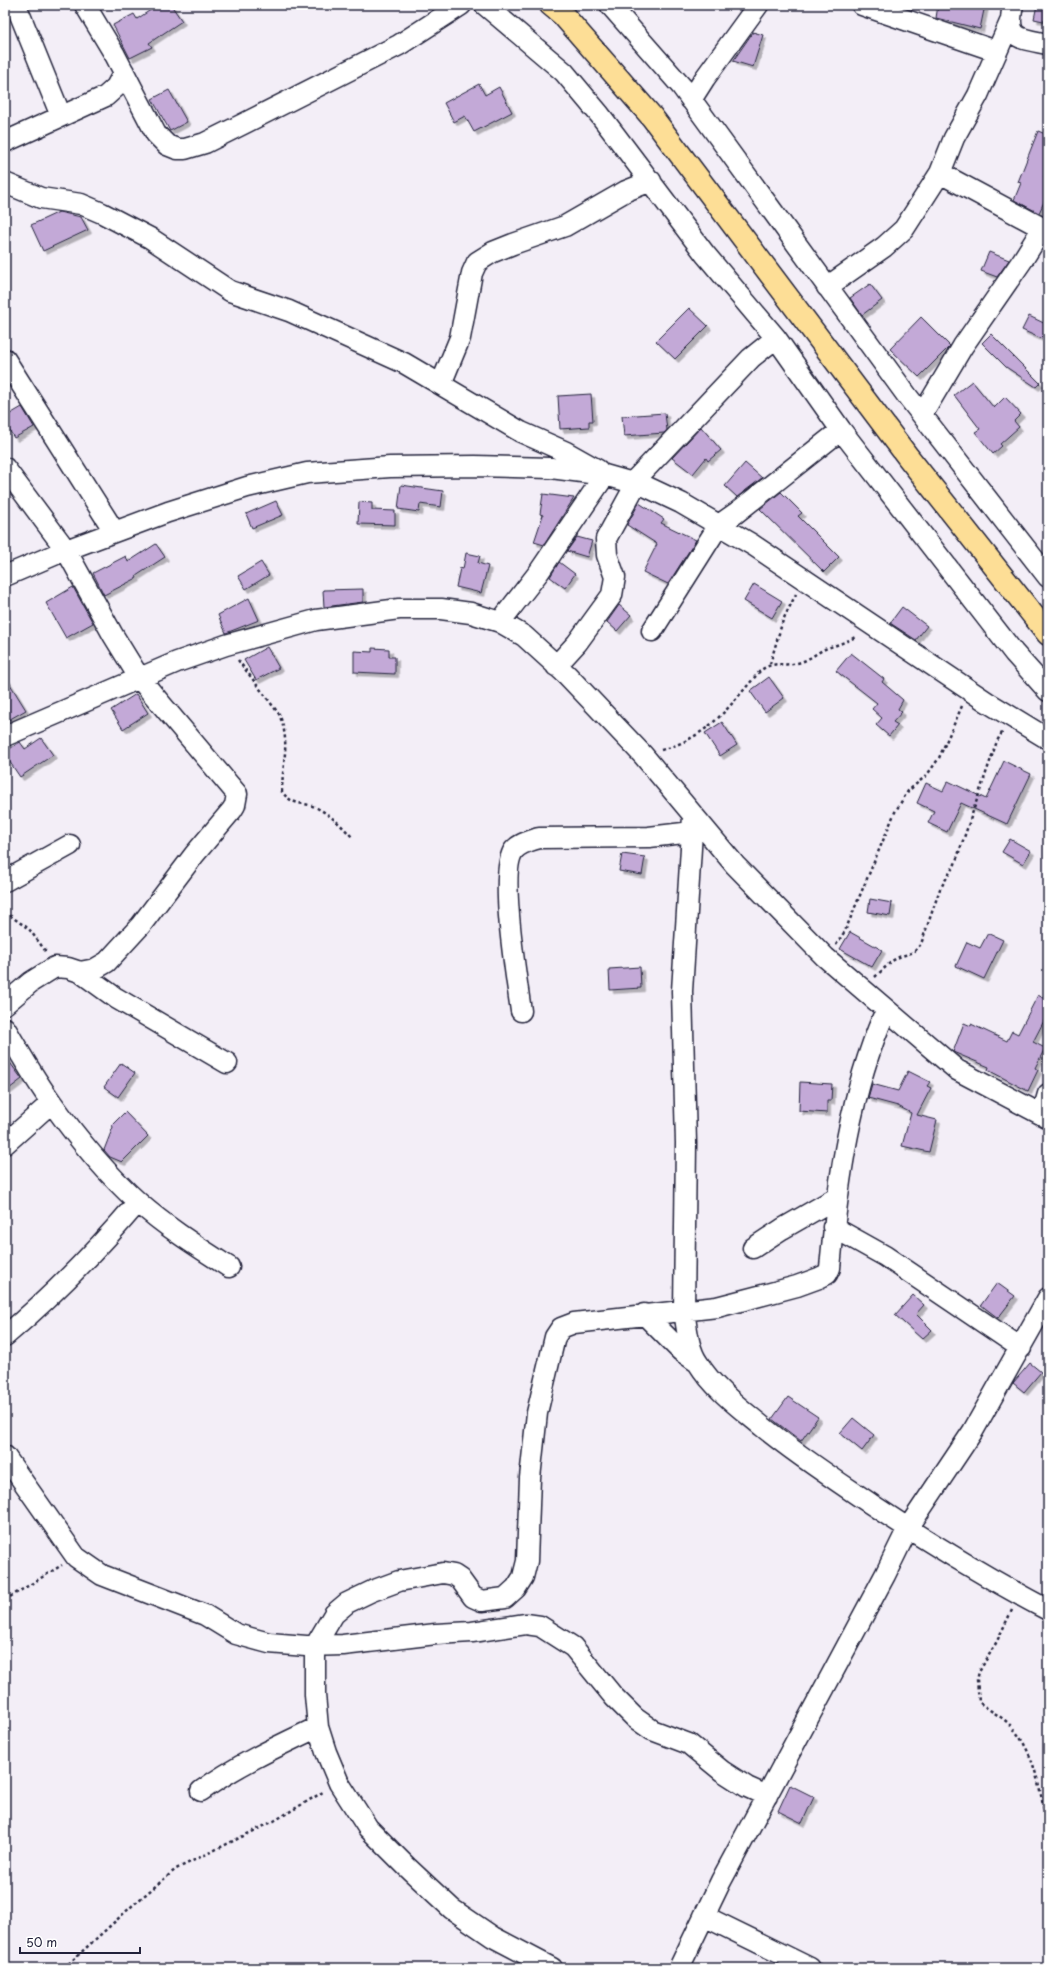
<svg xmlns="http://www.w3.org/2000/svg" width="1053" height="1973" viewBox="0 0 1053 1973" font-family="'Playpen Sans',sans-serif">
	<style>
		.building { fill: #c3a9d7; stroke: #22223b; filter: url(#shadow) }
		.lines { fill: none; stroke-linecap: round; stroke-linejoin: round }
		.minor-casing { stroke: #22223b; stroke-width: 23 }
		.major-casing { stroke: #22223b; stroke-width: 25 }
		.path { stroke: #22223b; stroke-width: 2.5; stroke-dasharray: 3 3; stroke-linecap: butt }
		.minor { stroke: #fff; stroke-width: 20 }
		.major { stroke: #fdde96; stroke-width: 22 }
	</style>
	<defs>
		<filter id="shadow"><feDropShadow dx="3.5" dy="3.5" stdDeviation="0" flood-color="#0004"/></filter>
	</defs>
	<rect width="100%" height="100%" fill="#f3eef7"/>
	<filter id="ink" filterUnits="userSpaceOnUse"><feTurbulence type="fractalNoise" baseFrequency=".025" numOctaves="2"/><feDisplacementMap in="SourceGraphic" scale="8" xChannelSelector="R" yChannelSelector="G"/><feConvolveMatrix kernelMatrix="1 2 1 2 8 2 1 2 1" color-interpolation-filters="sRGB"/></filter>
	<g filter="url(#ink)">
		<path class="building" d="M 158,5 L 171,5 L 182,21 L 149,43 L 152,47 L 130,58 L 113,25 L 134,14 L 137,19 Z
			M 938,5 L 985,5 L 980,29 L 936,18 Z
			M 1037,5 L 1048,5 L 1048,22 L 1034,19 Z
			M 753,32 L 763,35 L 753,67 L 733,61 Z
			M 479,84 L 485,95 L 499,87 L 512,112 L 474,132 L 465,116 L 454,122 L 444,103 Z
			M 169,90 L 187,122 L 170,131 L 152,99 Z
			M 1038,131 L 1048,135 L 1048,165 L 1044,177 L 1048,179 L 1048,193 L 1039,213 L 1014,200 L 1021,183 L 1018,182 Z
			M 59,212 L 81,217 L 88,230 L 43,251 L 31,225 Z
			M 989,252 L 1009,260 L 997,277 L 981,271 Z
			M 870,284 L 882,300 L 862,315 L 850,298 Z
			M 689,308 L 708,326 L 675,359 L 656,341 Z
			M 1029,316 L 1048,325 L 1042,339 L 1022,330 Z
			M 921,317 L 950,346 L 919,377 L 890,349 Z
			M 991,334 L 1040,383 L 1036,387 L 1006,367 L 982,343 Z
			M 972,381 L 994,408 L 1005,397 L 1021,414 L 1014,421 L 1019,427 L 1000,444 L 1002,446 L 993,454 L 975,432 L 980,429 L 954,395 Z
			M 591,394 L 593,421 L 589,421 L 589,427 L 560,429 L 558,396 Z
			M 22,407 L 34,427 L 14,438 L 5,423 L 5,417 Z
			M 665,413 L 667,430 L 664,433 L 624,436 L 622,416 Z
			M 701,427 L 721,450 L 708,461 L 706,458 L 693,474 L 672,458 Z
			M 745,463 L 762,478 L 737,497 L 725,486 Z
			M 401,485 L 443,491 L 441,507 L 420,504 L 419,512 L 398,509 Z
			M 781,492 L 802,513 L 798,516 L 839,557 L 824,572 L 760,509 Z
			M 543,494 L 574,498 L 544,545 L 534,542 L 543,515 L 540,514 Z
			M 276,501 L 283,515 L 252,528 L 246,514 Z
			M 359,502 L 372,503 L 372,510 L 395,511 L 395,525 L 358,524 Z
			M 639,503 L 664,519 L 661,523 L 696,540 L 668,584 L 643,572 L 657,544 L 627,525 Z
			M 577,537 L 592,541 L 587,557 L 567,551 Z
			M 156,544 L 165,557 L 136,576 L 137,578 L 104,595 L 93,573 L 126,556 L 128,562 Z
			M 466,553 L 480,556 L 478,563 L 488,566 L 481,593 L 456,587 L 460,568 L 463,569 Z
			M 261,562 L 269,575 L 246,589 L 238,576 Z
			M 559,562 L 575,574 L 565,588 L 550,577 Z
			M 754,584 L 782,601 L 772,618 L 744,601 Z
			M 73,587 L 93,623 L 66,638 L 46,603 Z
			M 363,589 L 363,602 L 324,607 L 323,590 Z
			M 249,598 L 259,620 L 226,633 L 218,615 Z
			M 619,605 L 631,615 L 617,631 L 607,622 Z
			M 902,607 L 927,626 L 916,640 L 890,623 Z
			M 267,647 L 279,668 L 256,680 L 244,660 Z
			M 372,648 L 389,649 L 389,657 L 395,657 L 395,674 L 354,672 L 354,651 L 372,652 Z
			M 851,653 L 884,679 L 882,682 L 903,700 L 898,709 L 902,712 L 893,722 L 898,725 L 889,736 L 876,725 L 882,718 L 872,709 L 877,703 L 836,671 Z
			M 5,676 L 26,710 L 5,722 Z
			M 769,677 L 784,698 L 765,712 L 750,691 Z
			M 136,694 L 148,713 L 123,729 L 111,710 Z
			M 722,722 L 737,745 L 720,756 L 705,733 Z
			M 41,738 L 53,755 L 20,777 L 5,755 L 5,752 L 20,742 L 25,749 Z
			M 1004,761 L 1031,774 L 1007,824 L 961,803 L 947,832 L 928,823 L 934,811 L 917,803 L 926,783 L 943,791 L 948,781 L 986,799 Z
			M 1010,839 L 1031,851 L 1023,864 L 1002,852 Z
			M 622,854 L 645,857 L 642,875 L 619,871 Z
			M 870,899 L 892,903 L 890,916 L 868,912 Z
			M 850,932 L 882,950 L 872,967 L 840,949 Z
			M 988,933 L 1003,940 L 984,979 L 956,966 L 967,942 L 980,948 Z
			M 640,967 L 641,988 L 610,990 L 609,969 Z
			M 1038,995 L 1048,1001 L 1048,1013 L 1033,1042 L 1045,1048 L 1035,1068 L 1038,1070 L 1028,1091 L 988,1070 L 989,1067 L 953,1052 L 964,1023 L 971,1026 L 971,1024 L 1007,1041 L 1012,1031 L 1018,1034 Z
			M 5,1056 L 22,1079 L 5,1092 Z
			M 121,1063 L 135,1073 L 118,1097 L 104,1087 Z
			M 908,1071 L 930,1082 L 927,1086 L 931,1088 L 917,1115 L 937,1120 L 929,1152 L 902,1146 L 911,1113 L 898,1106 L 868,1098 L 872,1084 L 898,1091 Z
			M 800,1082 L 832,1084 L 831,1101 L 827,1101 L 827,1113 L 799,1111 Z
			M 125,1112 L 148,1136 L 122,1162 L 110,1157 L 104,1150 L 113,1127 L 112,1125 Z
			M 997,1283 L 1015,1296 L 998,1318 L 981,1305 Z
			M 913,1295 L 924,1305 L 916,1314 L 932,1330 L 922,1339 L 895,1315 Z
			M 1030,1363 L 1041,1372 L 1024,1392 L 1013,1383 Z
			M 788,1397 L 818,1417 L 801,1441 L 772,1419 Z
			M 853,1418 L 874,1435 L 862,1451 L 840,1433 Z
			M 790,1785 L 814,1797 L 802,1823 L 778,1811 Z"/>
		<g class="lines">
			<g class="minor-casing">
				<path id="minor" d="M 16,5 L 61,116
					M 85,5 L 115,55 L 156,134 L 167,145 L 177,149 L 185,149 L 205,143 L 247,122 L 399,45 L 461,5
					M 485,5 L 564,72 L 600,115 L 705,254 L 776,338 L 841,430 L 1014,653 L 1048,691
					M 610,5 L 682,87 L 908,397 L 1048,577
					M 862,5 L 996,51
					M 1013,5 C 1006,40 1018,38 1048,44
					M 691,100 L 705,78 L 758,5
					M 5,142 L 106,96 L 116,87 L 124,72
					M 940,173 L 1048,231
					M 5,183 L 41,198 L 81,204 L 102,213 L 150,238 L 230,291 L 289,311 L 404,363 L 521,432 L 566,452 L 598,470
					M 827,287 L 884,247 L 904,229 L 940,173 L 954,138 L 978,95 L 1010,22
					M 5,359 L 114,531
					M 441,384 L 460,338 L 472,273 L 477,262 L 493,252 L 513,244 L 565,226 L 626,191 L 651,181
					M 922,415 L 963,346 L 1022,261 L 1042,229
					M 5,468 L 66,550 L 113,635 L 140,679 L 237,794 L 235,805 L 232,810 L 194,855 L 141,925 L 107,962 L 95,969 L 80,972 L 68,968 L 55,967 L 31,982 L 5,1004
					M 632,483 L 751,358 L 776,338
					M 5,576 L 66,550 L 168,512 L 247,487 L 307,473 L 390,467 L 475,466 L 551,468 L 605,475 L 647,487 L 681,503 L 753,545 L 987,702 L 1048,739
					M 500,622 L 539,572 L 605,475
					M 652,631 L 719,525 L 736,513 L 841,430
					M 556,666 L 577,643 L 612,595 L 615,577 L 607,555 L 606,539 L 636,484
					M 5,736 L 177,662 L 226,645 L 316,620 L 399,609 L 441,609 L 471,613 L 500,622 L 524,636 L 567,675 L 643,755 L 735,865 L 825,957 L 957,1070 L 1048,1118
					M 693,816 L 682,991 L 686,1143 L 684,1311 C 687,1328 688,1349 698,1363 C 714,1389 740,1408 763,1427 C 797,1455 834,1479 871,1504 C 928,1542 987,1578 1048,1610
					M 5,881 L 70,845
					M 80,972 L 116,998 L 227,1063
					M 521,1011 C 517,982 498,870 514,850 C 520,843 530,841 539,838 L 649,837 L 692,832
					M 5,1028 C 20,1053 35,1080 52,1103 C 77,1138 106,1173 138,1202 C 166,1227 198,1247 229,1267
					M 1042,1115 L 1048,1094
					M 5,1144 L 51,1103
					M 833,1227 L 885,1256 L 1021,1348
					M 753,1248 L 782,1229 L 836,1198
					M 644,1314 L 681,1351 L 697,1362
					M 5,1336 C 54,1295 97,1250 138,1202
					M 5,1456 L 76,1557 L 102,1575 L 205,1615 L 236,1634 L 269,1643 L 306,1646 L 343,1645 L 436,1634 L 472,1632 L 526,1624 L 540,1626 L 573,1647 L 614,1697 L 635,1718 L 652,1730 L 689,1744 L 722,1771 L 747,1787 L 767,1796
					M 201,1791 C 237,1765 278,1746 318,1727
					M 704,1916 L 810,1968
					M 552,1968 L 493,1937 L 452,1909 L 407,1867 L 368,1828 L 339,1783 L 326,1752 L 318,1727 L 315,1695 L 315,1646 L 334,1614 L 347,1603 L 372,1591 L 399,1581 L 443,1573 L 454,1575 L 460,1579 L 473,1597 L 482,1601 L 505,1598 L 516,1588 L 523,1577 L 527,1561 L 530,1478 L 537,1413 L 555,1337 L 561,1328 L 574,1323 L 717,1307 L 744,1300 L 797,1286 L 819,1278 L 827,1274 L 830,1268 C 838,1181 850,1091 886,1010
					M 679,1968 L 721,1881 L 885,1575 L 908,1528 L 973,1431 L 1048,1298"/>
			</g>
			<g class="major-casing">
				<path id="major" d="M 551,5 L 563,15 L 652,117 L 908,457 L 1048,634"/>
			</g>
			<path class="path" d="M 238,660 L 279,714 C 291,742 282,763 282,792 C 294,807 303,801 317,808 C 332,816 342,826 353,838
				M 770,664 L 783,620 L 796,594
				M 661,750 C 710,737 730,705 761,670 C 776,660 783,667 797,663 C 808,661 816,653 825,649 C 836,645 847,642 857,636
				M 5,912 L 29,929 L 47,953
				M 836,945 L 845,931 L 895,812 L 908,791 L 927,775 L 939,758 L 962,706
				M 875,977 L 892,961 L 899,957 L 914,952 L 921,944 L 940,889 L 955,864 L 997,741 L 1003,731
				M 5,1600 L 62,1565
				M 1012,1610 L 996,1643 L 979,1672 L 977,1680 L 979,1702 C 989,1711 1002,1716 1011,1726 C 1037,1754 1041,1797 1048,1833
				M 64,1968 L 133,1905 L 176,1869 L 274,1821 L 323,1792"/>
			<use href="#minor" class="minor"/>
			<use href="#major" class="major"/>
		</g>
	</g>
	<rect width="1053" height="1973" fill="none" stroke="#fff" stroke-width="20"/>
	<rect x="10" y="10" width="1033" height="1953" fill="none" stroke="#22223b" stroke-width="1.5" filter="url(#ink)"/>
	<path d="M20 1947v6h120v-6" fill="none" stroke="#22223b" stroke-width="2"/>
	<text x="26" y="1947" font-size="12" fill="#22223b" stroke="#ffffff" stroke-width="3" paint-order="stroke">50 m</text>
</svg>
